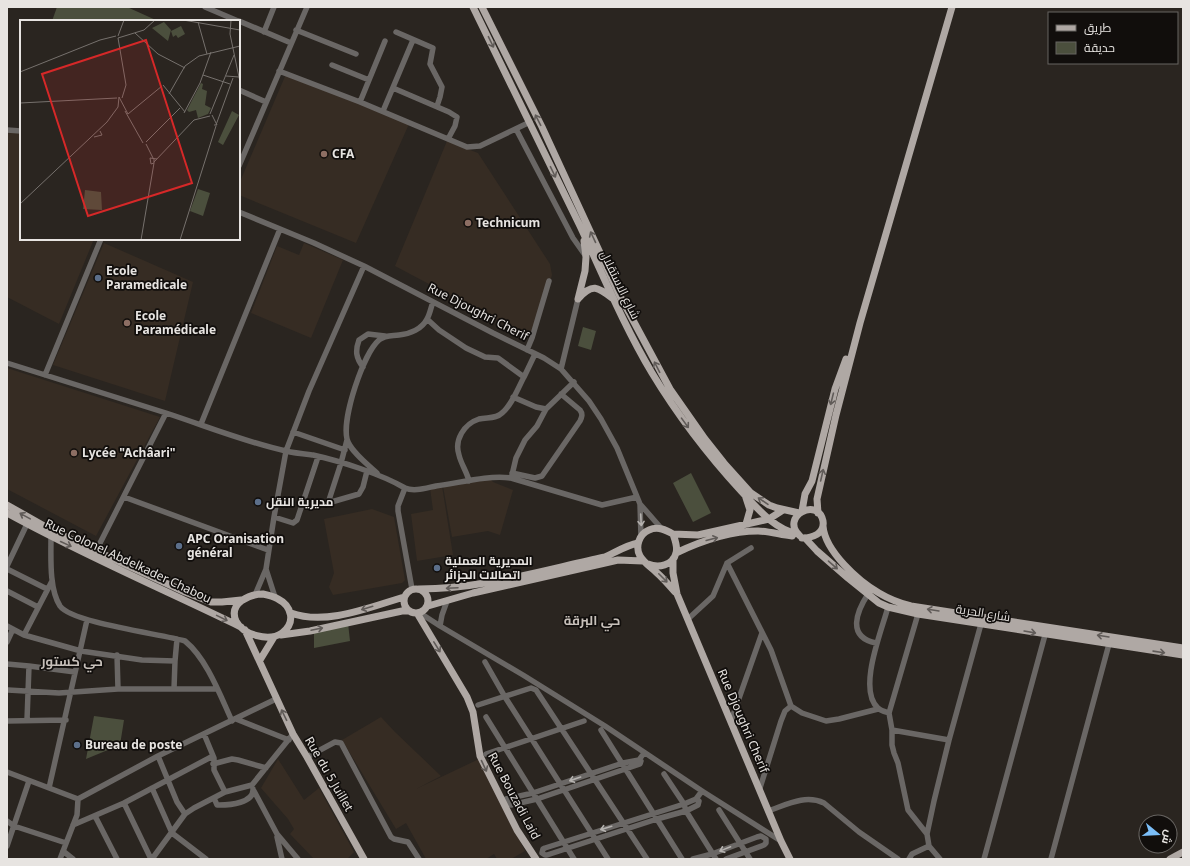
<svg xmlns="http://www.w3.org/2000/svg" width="1190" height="866" viewBox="0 0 1190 866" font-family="'Noto Sans',Cairo,sans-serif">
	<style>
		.built { fill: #362c23 }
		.green { fill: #4b4f3d }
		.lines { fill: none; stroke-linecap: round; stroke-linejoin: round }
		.minor { stroke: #6a6765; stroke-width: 5.5 }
		.major { stroke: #afa8a4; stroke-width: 7 }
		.oneway { stroke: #605b58 }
		.oneway2 { stroke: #b5b2af }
		.education-dot { fill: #8d6e63; stroke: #110e0c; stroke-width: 1.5 }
		.service-dot { fill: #5c6f8a; stroke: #110e0c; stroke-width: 1.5 }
		.labels { text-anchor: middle; stroke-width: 3.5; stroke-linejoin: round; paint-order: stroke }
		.poi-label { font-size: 12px; font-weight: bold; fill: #e7e4e1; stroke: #110e0c; text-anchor: start }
		.street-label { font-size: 12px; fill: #e7e4e1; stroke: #110e0c }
		.neighbourhood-label { font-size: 13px; font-weight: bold; fill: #c7c0ba; stroke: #110e0c }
		.inset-road { fill: none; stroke: #76716d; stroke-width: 1 }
		.view { fill: #d62828; fill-opacity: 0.15; stroke: #d62828; stroke-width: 2 }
		.inset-edge { fill: none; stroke: #e7e4e1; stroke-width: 2 }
	</style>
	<rect width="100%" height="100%" fill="#2a2520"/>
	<path class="built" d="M 286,74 L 409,124 L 356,243 L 239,195 L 239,184 Z
		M 7,133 L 21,133 L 21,239 L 94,239 L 59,324 L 7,297 Z
		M 447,141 L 478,153 L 550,264 L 552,275 L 534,334 L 529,337 L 395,266 Z
		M 104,243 L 193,282 L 165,401 L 53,365 Z
		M 304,243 L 343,260 L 311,338 L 251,313 L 277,246 L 299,255 Z
		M 7,368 L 160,417 L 96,536 L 7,489 Z
		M 489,478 L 493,482 L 513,490 L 500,535 L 488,531 L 452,537 L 443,486 Z
		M 442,486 L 453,555 L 417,561 L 411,514 L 433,510 L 430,488 Z
		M 372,509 L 394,517 L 405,580 L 402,583 L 333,595 L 329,587 L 334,573 L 324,519 Z
		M 381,717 L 395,732 L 441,776 L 416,789 L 479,759 L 525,851 L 511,859 L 497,859 L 494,854 L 486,859 L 426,859 L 406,823 L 396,829 L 342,740 Z
		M 278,759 L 304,800 L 319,788 L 354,852 L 347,859 L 314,859 L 290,834 L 294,829 L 288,819 L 261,788 Z"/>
	<path class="green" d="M 57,7 L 127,7 L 158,21 L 52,21 Z
		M 583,327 L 596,331 L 591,350 L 578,346 Z
		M 691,473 L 711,513 L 693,522 L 673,483 Z
		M 348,623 L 350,641 L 314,648 L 314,630 Z
		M 94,716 L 124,720 L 120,745 L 86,759 Z"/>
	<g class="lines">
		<path class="minor" d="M 205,7 L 238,21
			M 239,21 L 291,43
			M 296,30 L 356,54
			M 264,32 L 274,7
			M 396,32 L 433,48 L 430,64 L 442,87 L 440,97 L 437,106
			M 332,65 L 369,80
			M 279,71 L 360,102 L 467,147 L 480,146 L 530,122
			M 393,88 L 449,112 L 457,117 L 455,126 L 448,139
			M 239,90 L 266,102
			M 360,102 L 385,41
			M 383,111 L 413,40
			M 516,129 L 573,238 L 585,255
			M 7,130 L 21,131
			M 239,166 L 307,7
			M 239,212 L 314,243 L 364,266 L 493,333 L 544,358 L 561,369 L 589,401 L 601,419 L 617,448 L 640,504 L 641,537
			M 427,319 L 439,330 L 466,348 L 485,357 L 498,358 L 524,377 L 535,354
			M 527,350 L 532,338 L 549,281
			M 7,363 L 166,413
			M 363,367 C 356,358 355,351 359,340 L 368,334 L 385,336
			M 561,369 L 578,299
			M 45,375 L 101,239
			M 513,397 L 536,407 L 546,409
			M 201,424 L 280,229
			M 293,432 L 345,450
			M 377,473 C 368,465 350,451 347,439 C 342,418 363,354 379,340 C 385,335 391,336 399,335 C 410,334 422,329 427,319 C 430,314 431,307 433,302
			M 512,473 L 535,478 L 542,476 L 580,421 C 582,417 583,414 580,410 L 561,394
			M 512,475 L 516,458 L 525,440 L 537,426 L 546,409 L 574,382
			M 469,481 C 467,472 461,464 459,455 C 454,440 464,424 479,419 C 487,417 496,419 502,413 C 512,405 518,388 524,377
			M 124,497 L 268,550
			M 304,502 L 328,503 L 341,463 L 347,440
			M 328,503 L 359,494 L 363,487 L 367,471
			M 640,504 L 661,528
			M 274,517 L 293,523 L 297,520 L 318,457
			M 52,534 L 51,537 C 51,557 49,589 60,606 C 72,623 161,634 185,641 C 207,659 220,695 232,721
			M 96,551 L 166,413 C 206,426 245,442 286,451 C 294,453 304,454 313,455 C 340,461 381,474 405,488
			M 727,563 L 771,650 L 791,706 L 802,713 L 826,721 L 839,719 L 878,709
			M 7,566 L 27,524
			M 7,569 L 47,589
			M 266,569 L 275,597
			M 412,589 L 398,511 L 398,506 L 405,488 C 414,492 426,488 436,486 C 460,483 486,475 511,478 L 602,505 L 637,497
			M 7,591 L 38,607
			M 868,594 C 857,611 846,637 876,643
			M 255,595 L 266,569 L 274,517 L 286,451 L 309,391 L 364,266
			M 888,607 C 882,630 857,690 878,708 C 881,711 886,712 889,713
			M 420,613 L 440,626 L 523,675 L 605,726 L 702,791 L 781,841
			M 918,614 L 889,713 L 892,730 L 892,745 L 894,753 L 898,763 L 908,810 L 927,834
			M 688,619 L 713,596 L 727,563 L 751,548
			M 7,626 L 24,635 L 81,651 L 142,660 L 175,661 L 177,639
			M 440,626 L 442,615 L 447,601
			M 24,635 L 52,581
			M 7,642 L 13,629
			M 117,655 L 118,689
			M 485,662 L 505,697 L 608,859
			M 7,664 L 29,666 L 75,672
			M 174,689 L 175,661
			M 8,690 L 59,693 L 118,689 L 217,689
			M 478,705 L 531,688 L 536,690 L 647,859
			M 486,717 L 574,859
			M 236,719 L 289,740
			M 27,720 L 29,666
			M 7,721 L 66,720
			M 731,721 L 762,633
			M 601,730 L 682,859
			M 892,730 L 949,740
			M 204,734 L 214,758 L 214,770 L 225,792
			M 486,754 L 584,721
			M 158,756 L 177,802 L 185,814
			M 307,757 L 335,742 L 341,743 L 391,837 L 394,839 L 408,842 L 419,859
			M 639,760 L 623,763 L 533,793 L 506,799 L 511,805 L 537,799 L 640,764 L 641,761 L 639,760 L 644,753
			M 213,764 L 232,759 L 238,760 L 266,768
			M 7,772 L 78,799
			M 664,774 L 684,804 L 686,811 L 716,859
			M 49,788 L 87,620
			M 152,788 L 172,833 L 206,859
			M 760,788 L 781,721 L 785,711 L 791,706
			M 254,791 L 277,834 L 298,859
			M 214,798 L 217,805 L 219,805 C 230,805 254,803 253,789
			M 696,799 L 699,801 L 698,805 L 686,811 L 657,819 L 547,855 L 545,855 L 542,853 L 543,849 L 545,848 L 684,804 L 696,799 L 702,791
			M 124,803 L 151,859
			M 719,810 L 750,859
			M 768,811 C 786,805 805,794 824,803 L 859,832 L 898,859
			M 95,816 L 117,859
			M 7,821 L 14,826 L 66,843
			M 73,825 L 124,803 L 213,756
			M 277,837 L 282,859
			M 7,846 L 29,781
			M 63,851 L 73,859
			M 60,859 L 77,815 L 78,799 L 158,756 L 276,699
			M 152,859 L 185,814 L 194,808 L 225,792 L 252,785 L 293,734
			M 693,859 L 712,854 L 757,837 L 761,836 L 766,839 L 766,843 L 764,845 L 726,859
			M 909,859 L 912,854 L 929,846
			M 940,859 L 929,846 L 927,834 L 934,801 L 949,740 L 981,624
			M 984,859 L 1045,635
			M 1051,859 L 1109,644"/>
		<path class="major" d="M 473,7 C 509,80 544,153 580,226 C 603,275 624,326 652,373 C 678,416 708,455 741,491 C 757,508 775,530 798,534
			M 482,7 L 542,127 L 620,296 L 670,389 L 705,439 L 724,463 L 751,493 L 769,505 L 777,508 L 799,513
			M 579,298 C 592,283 598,287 612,298
			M 578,299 L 585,271 L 586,257 L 584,241
			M 7,505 L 53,531 L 185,592 L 211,602 L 222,602 L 241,600
			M 802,511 L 805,494 L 812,481 L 835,389 L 846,359
			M 7,513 C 83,555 163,589 241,627
			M 818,513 L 817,499 L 836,415 L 860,323 L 952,7
			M 746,524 L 750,510 L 746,498
			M 823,526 C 825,551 858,581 879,593 C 889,599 899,603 911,606 L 1183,648
			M 673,534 L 698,535 L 769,519 L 783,510
			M 800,536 C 779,517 818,496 823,521 C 825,534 812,538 802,538
			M 805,538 L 817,551 L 848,578 L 879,603 L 888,607 L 918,614 L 1183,655
			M 676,553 C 701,541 729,531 758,531 C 769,531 781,535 792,536
			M 673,559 L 673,573 L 677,594 L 781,841 L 790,859
			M 648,564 C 658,568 673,566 676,553 C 678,547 675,540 673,534 C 666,530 658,526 649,530 C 639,534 635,547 640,556 C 644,563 651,567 656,572 C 663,578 669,585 675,592
			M404 601a12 12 0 1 1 24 0a12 12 0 1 1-24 0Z
			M 419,589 C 482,589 544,570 605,557 C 616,552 627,545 638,543
			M 263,594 C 268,595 273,596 278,599 C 292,606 296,623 282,633 C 269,642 243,635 236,621 C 228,603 250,594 263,594 Z
			M 428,606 L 473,593 L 605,563 L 618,560 L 643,561
			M 291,613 C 326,626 370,607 404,597
			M 417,613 L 467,697 L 473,712 L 480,756 L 517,830 L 536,859
			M 245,630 L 293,734 L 307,757 L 364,859
			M 281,635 L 310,631 L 402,611 L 408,611
			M 260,660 L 274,637
			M 1170,859 L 1183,852"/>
	</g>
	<defs><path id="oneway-shaft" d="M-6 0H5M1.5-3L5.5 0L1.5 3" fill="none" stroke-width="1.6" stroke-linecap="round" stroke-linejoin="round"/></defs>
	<g class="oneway">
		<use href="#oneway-shaft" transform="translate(491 42) rotate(64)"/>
		<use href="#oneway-shaft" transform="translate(538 120) rotate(-117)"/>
		<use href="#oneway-shaft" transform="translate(553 172) rotate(64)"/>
		<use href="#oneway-shaft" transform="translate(593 237) rotate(-115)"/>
		<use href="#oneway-shaft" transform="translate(657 367) rotate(-117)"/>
		<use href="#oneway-shaft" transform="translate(832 399) rotate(104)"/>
		<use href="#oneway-shaft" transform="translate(685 423) rotate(54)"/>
		<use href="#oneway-shaft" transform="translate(822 475) rotate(-77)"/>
		<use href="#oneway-shaft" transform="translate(763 501) rotate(-146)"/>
		<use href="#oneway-shaft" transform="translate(25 516) rotate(-151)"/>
		<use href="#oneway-shaft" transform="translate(712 539) rotate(-14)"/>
		<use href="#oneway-shaft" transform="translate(66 544) rotate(25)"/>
		<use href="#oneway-shaft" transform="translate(833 565) rotate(41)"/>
		<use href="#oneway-shaft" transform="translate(663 578) rotate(45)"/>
		<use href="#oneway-shaft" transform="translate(452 588) rotate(177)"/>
		<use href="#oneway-shaft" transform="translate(367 608) rotate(163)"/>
		<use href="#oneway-shaft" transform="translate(933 610) rotate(-171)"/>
		<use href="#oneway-shaft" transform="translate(222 618) rotate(26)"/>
		<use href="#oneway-shaft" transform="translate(317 629) rotate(-12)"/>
		<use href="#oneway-shaft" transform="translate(1030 632) rotate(10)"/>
		<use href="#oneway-shaft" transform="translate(1103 636) rotate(-171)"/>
		<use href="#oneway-shaft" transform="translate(437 647) rotate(58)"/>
		<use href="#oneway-shaft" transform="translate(1159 652) rotate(8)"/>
		<use href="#oneway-shaft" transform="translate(284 715) rotate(-116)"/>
		<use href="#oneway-shaft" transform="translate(484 766) rotate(65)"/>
	</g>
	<g class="oneway2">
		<use href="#oneway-shaft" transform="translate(641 520) rotate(87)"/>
		<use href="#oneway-shaft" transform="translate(575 779) rotate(161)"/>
		<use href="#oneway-shaft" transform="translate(606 828) rotate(163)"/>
		<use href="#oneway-shaft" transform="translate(725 849) rotate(158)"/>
	</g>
	<g class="education-dot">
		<circle cx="324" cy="154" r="4"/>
		<circle cx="468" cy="223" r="4"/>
		<circle cx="127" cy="323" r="4"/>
		<circle cx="74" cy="453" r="4"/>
	</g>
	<g class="service-dot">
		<circle cx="98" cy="278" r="4"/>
		<circle cx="258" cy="502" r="4"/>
		<circle cx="179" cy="546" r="4"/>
		<circle cx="437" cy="568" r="4"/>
		<circle cx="77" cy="745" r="4"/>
	</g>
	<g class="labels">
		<g class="poi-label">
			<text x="332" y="158">CFA</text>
			<text x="476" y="227">Technicum</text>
			<text x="106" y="275">Ecole<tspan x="106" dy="14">Paramedicale</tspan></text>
			<text x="135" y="320">Ecole<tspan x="135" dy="14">Paramédicale</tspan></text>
			<text x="82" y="457">Lycée "Achâari"</text>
			<text x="266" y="506">مديرية النقل</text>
			<text x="187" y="543">APC Oranisation<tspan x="187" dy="14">général</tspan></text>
			<text x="445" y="565">المديرية العملية<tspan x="445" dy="14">اتصالات الجزائر</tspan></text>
			<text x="85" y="749">Bureau de poste</text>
		</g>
		<g class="street-label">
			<text transform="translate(620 285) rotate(64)" y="4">شارع الاستقلال</text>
			<text transform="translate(478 312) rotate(27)" y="4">Rue Djoughri Cherif</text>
			<text transform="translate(128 561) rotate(25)" y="4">Rue Colonel Abdelkader Chabou</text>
			<text transform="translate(983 613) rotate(9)" y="4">شارع الحرية</text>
			<text transform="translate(743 721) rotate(67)" y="4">Rue Djoughri Cherif</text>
			<text transform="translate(329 774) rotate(60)" y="4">Rue du 5 Juillet</text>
			<text transform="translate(514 796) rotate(62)" y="4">Rue Bouzadi Laid</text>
		</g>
		<g class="neighbourhood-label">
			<text x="592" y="625">حي البرقة</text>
			<text x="72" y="666">حي كستور</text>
		</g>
	</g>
	<g transform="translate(20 20)">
		<rect width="220" height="220" fill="#2a2520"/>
		<path d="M 144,2 L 151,10 L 148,21 L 132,8 ZM 161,6 L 165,14 L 158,18 L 156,15 L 153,17 L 151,11 ZM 181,63 L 183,64 L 182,69 L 187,71 L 185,85 L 191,88 L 188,94 L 178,98 L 176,90 L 169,92 L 167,90 ZM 212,91 L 219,95 L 203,125 L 198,122 ZM 178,169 L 190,173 L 183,196 L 170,191 ZM 65,170 L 81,172 L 82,190 L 63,189 Z" fill="#4b4f3d"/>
		<path class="inset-road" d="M 163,0 L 220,10M 211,0 L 210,14 L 220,62M 178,2 L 187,34M 115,13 L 138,34 L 165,48M 98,16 L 104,0M 98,18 L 106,65 L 102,78M 98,18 L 124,10 L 135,0M 0,52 L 80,20 L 96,16M 183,55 L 210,64M 206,56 L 219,57M 143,65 L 165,92M 149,74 L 165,46 L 179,36 L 220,26M 0,83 L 97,78M 105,91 L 123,123M 164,93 L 180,63 L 191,32M 108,94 L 142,66M 190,94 L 214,35M 192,95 L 197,105 L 194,105M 196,105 L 213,58M 74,117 L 82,115 L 80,111M 126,122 L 160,88M 126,124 L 133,138M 134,139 L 134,143 L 131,144 L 130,138 L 137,139M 134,142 L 174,100 L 190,96M 0,184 L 87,102 L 98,87 L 99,77 L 108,94M 121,220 L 134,143M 160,220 L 196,106"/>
		<path class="view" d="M 126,20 L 172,163 L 68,196 L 22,54 Z"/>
		<rect width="220" height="220" class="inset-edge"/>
	</g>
	<rect width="1190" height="866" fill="none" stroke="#e7e4e1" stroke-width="16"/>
	<rect x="1048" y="12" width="130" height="52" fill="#110e0c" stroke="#676461"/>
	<rect x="1056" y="25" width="20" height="6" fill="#afa8a4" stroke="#676461"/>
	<text x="1084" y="32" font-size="12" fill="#e7e4e1">طريق</text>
	<rect x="1056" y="42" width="20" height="12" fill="#4b4f3d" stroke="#676461"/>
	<text x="1084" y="52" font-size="12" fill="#e7e4e1">حديقة</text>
	<g transform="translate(1158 834) rotate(108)"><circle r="19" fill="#110e0c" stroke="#676461"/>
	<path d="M0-3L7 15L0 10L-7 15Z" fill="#7bbef8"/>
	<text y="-6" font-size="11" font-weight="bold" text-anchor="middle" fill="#e7e4e1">ش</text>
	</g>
</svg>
